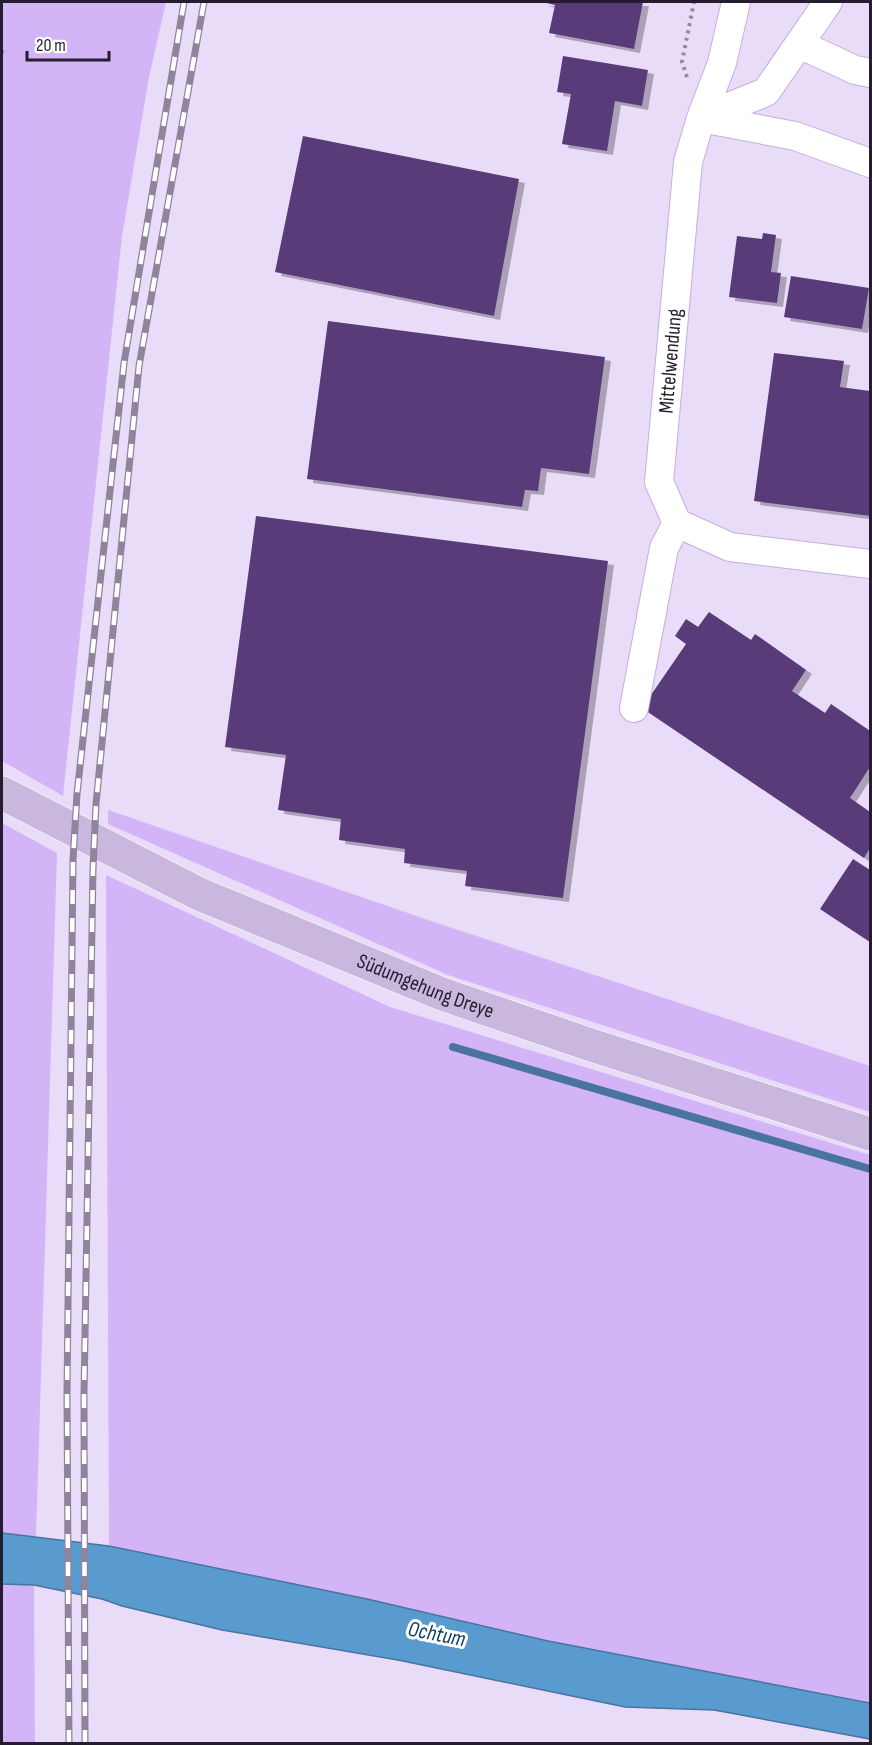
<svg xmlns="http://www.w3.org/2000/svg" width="872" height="1745" viewBox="0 0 872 1745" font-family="'Sofia Sans Condensed',sans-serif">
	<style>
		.green { fill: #d3b4f7 }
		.water { fill: #599acf; stroke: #49749f; stroke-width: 1.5 }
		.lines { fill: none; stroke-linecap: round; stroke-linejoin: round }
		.stream { stroke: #49749f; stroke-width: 8 }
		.building { fill: #593a78; filter: url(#shadow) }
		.minor-casing { stroke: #c3aedd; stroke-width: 30 }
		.major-casing { stroke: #fff; stroke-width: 34 }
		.path { stroke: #92879f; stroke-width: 4; stroke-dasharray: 3 4.5; stroke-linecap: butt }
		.minor { stroke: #fff; stroke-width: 28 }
		.major { stroke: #c9b7de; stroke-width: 33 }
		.rail-casing { stroke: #8f849c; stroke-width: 7 }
		.rail { stroke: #fff; stroke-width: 4.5; stroke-dasharray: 14; stroke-linecap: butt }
		.labels { text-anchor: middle; stroke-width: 6; stroke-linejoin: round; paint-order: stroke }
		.street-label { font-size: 21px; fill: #251d2e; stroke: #fff }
		.water-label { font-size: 22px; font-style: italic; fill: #0b3e62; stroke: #fff }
	</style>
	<defs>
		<filter id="shadow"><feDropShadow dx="6" dy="4" stdDeviation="0" flood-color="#0004"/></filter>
	</defs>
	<rect width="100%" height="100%" fill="#e9dcf9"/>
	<path class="green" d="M 2,2 L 166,2 L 149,77 L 122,236 L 63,796 L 2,761 Z
		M 108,810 L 437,923 L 870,1066 L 870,1112 L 448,975 L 108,824 Z
		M 2,823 L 57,853 L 36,1537 L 2,1533 Z
		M 106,875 L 390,1007 L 870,1155 L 870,1703 L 548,1641 L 367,1599 L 109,1546 Z
		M 2,1584 L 34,1585 L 35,1743 L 2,1744 Z"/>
	<path class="water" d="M 2,1533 L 109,1546 L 367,1599 L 548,1641 L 870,1703 L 870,1739 L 714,1710 L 625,1707 L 398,1660 L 222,1630 L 122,1606 L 102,1599 L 34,1585 L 2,1584 Z"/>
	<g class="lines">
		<path class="stream" d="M 453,1047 L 870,1169"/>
	</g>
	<path class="building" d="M 542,2 L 643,2 L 634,49 L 549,33 L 555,5 Z
		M 563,56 L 648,70 L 642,106 L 615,101 L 607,151 L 562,144 L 571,94 L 557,92 Z
		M 303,136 L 519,179 L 494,316 L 275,272 Z
		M 763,233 L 776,235 L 771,272 L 781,273 L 777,303 L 729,297 L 737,236 L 762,239 Z
		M 791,276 L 869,288 L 862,329 L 784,317 Z
		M 328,321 L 605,357 L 589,474 L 541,468 L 538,491 L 525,490 L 522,507 L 307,479 Z
		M 774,353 L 844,361 L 840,387 L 870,391 L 870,516 L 754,501 Z
		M 256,516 L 608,561 L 563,898 L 465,886 L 467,871 L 404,863 L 405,849 L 339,840 L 341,819 L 278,810 L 286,755 L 225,747 Z
		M 709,612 L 751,640 L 755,634 L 806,670 L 792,691 L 825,713 L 831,704 L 870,731 L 870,767 L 850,798 L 870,812 L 870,848 L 864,858 L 642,708 L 686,644 L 675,636 L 686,619 L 698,627 Z
		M 853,859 L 870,870 L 870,942 L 820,909 Z"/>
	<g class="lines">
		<g class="minor-casing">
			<path id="minor" d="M 736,2 L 722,63 L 701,118 L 688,162 L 659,482 L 677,523 L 730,547 L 870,564
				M 799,44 L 855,70 L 870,73
				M 701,118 L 766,92 L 828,2
				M 701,118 L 795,136 L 870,163
				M 634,708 L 664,548 L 677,523"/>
		</g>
		<g class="major-casing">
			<g id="major">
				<path id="s1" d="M 2,793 L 199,894 L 442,994 L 591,1045 L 870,1134"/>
			</g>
		</g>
		<path class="path" d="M 2,50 L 2,54
			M 687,77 L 682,62 L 694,2"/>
		<use href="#minor" class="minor"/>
		<use href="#major" class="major"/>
		<g class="rail-casing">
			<path id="rail" d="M 69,1744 L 67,1394 L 73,860 L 77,794 L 124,363 L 184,2
				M 85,1744 L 84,1395 L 93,869 L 96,804 L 139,366 L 204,2"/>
		</g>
		<use href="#rail" class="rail"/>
	</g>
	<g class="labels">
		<g class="street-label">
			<text transform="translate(670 361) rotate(-85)" y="7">Mittelwendung</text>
			<text dy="7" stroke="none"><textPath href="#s1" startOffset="466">Südumgehung Dreye</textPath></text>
		</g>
		<g class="water-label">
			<text transform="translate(437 1633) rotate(11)" y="8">Ochtum</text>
		</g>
	</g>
	<rect width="872" height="1745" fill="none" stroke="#251d2e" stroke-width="6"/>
	<path d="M27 51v9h82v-9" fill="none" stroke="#251d2e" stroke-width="3"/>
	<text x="36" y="51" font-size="18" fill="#251d2e" stroke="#ffffff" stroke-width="4.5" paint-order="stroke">20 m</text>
</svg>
